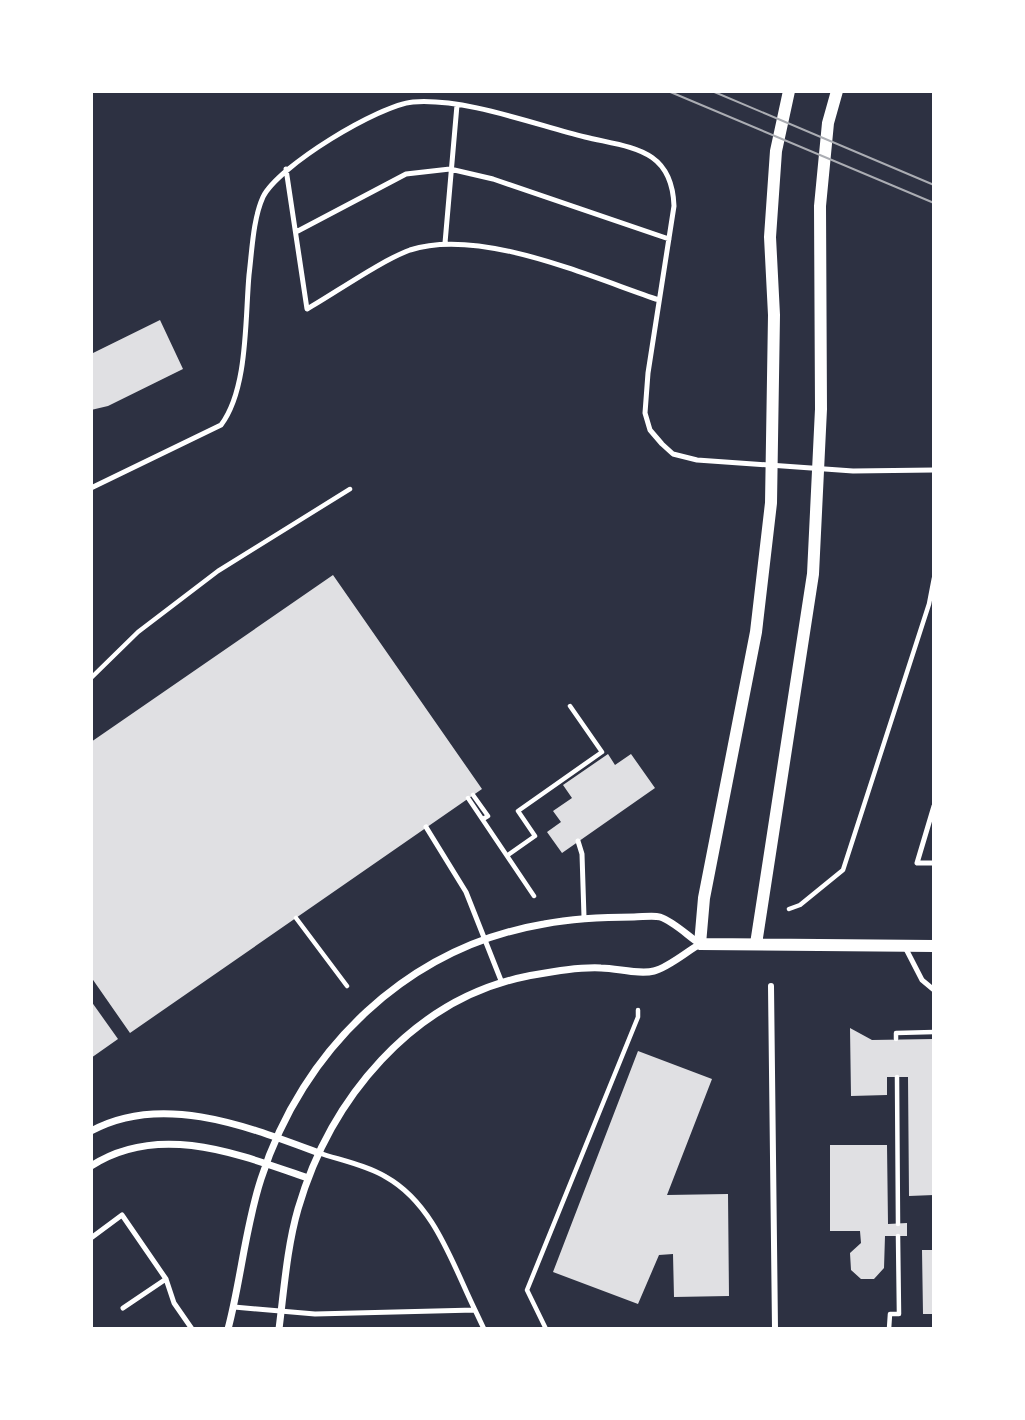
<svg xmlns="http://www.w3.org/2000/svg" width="1025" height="1420" viewBox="0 0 1025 1420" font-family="'IBM Plex Sans',sans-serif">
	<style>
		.building { fill: #e0e0e3 }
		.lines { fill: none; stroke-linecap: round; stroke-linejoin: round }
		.path { stroke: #fff; stroke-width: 4.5 }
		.service { stroke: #fff; stroke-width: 5 }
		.pedestrian { stroke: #fff; stroke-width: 6 }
		.minor { stroke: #fff; stroke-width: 7 }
		.tertiary { stroke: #fff; stroke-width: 12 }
		.tram { stroke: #abadb3; stroke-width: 2 }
	</style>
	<rect width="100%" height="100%" fill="#2d3142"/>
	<path class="building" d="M 160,320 L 183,369 L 108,406 L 91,410 L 91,354 Z
		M 333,575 L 482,789 L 130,1033 L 91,977 L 91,742 Z
		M 608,754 L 615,765 L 631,754 L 655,788 L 562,853 L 547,832 L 561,822 L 553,811 L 572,798 L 563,785 Z
		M 91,1001 L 118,1039 L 91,1058 Z
		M 850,1028 L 872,1040 L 934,1039 L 934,1195 L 909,1196 L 908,1077 L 887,1077 L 887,1095 L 851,1096 Z
		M 638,1051 L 712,1079 L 667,1195 L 728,1194 L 729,1296 L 674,1297 L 673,1254 L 659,1255 L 638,1304 L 553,1272 Z
		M 830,1145 L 887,1145 L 888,1224 L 907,1223 L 907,1236 L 885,1236 L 884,1268 L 874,1279 L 861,1279 L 851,1270 L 850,1253 L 861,1243 L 860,1231 L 830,1231 Z
		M 922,1250 L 934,1250 L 934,1314 L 923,1314 Z"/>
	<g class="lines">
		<path class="path" d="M 91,678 L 138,632 L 218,571 L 350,489
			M 473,795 L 488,816 L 483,819
			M 468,798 L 534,896
			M 508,855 L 535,836 L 518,811 L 602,752 L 570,706
			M 789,909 L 800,905 L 843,870 L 929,604 L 934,578
			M 296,918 L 347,986
			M 896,1039 L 896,1033 L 934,1032
			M 897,1077 L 898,1224
			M 546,1329 L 527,1290 L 638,1017 L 638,1010
			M 889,1329 L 890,1314 L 899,1314 L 898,1236"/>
		<path class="service" d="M 286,169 L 307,309 C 335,293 382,260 410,250 C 480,227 590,277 659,300
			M 296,232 L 406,174 L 450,169 L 493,179 L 669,239
			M 445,243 L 457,105
			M 91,488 L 221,425 C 248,389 245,320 249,275 C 252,251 253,219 263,197 C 278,166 379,105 413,102 C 465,98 533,124 585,137 C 631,148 672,148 674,206 L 648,373 L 645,413 L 650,430 L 662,444 L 673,454 L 697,460 L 853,471 L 934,470
			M 934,806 L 917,863 L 934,863
			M 426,827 L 466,892 L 502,983
			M 578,841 L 582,854 L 584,917
			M 905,947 L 922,980 L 934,990
			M 319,1153 C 340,1160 366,1165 386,1177 C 434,1204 452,1263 475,1310
			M 91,1238 L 122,1215 L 166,1279 L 174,1303 L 192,1329
			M 234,1307 L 315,1314 L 475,1310 L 484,1329
			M 123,1308 L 166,1279"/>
		<path class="pedestrian" d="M 771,986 L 775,1329"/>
		<path class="minor" d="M 91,1131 C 162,1092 249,1127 319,1153
			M 91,1166 C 159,1122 238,1154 308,1178
			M 228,1329 C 241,1280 245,1228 261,1179 C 302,1049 408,947 544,924 C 575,918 603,917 634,917 C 642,917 653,915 660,917 C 673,921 688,936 700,944 C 686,952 669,967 654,971 C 639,975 617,968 601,968 C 577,967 551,972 528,976 C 412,999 330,1099 298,1209 C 287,1247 284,1290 279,1329"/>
		<path class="tertiary" d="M 789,91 L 776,151 L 770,237 L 774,315 L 771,503 L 756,632 L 704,898 L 700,944 L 934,946
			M 756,944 L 813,574 L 821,409 L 820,206 L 828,123 L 837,91"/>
		<path class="tram" d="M 668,91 L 934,203
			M 712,91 L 934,185"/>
	</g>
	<rect width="1025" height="1420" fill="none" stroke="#ffffff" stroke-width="186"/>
</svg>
